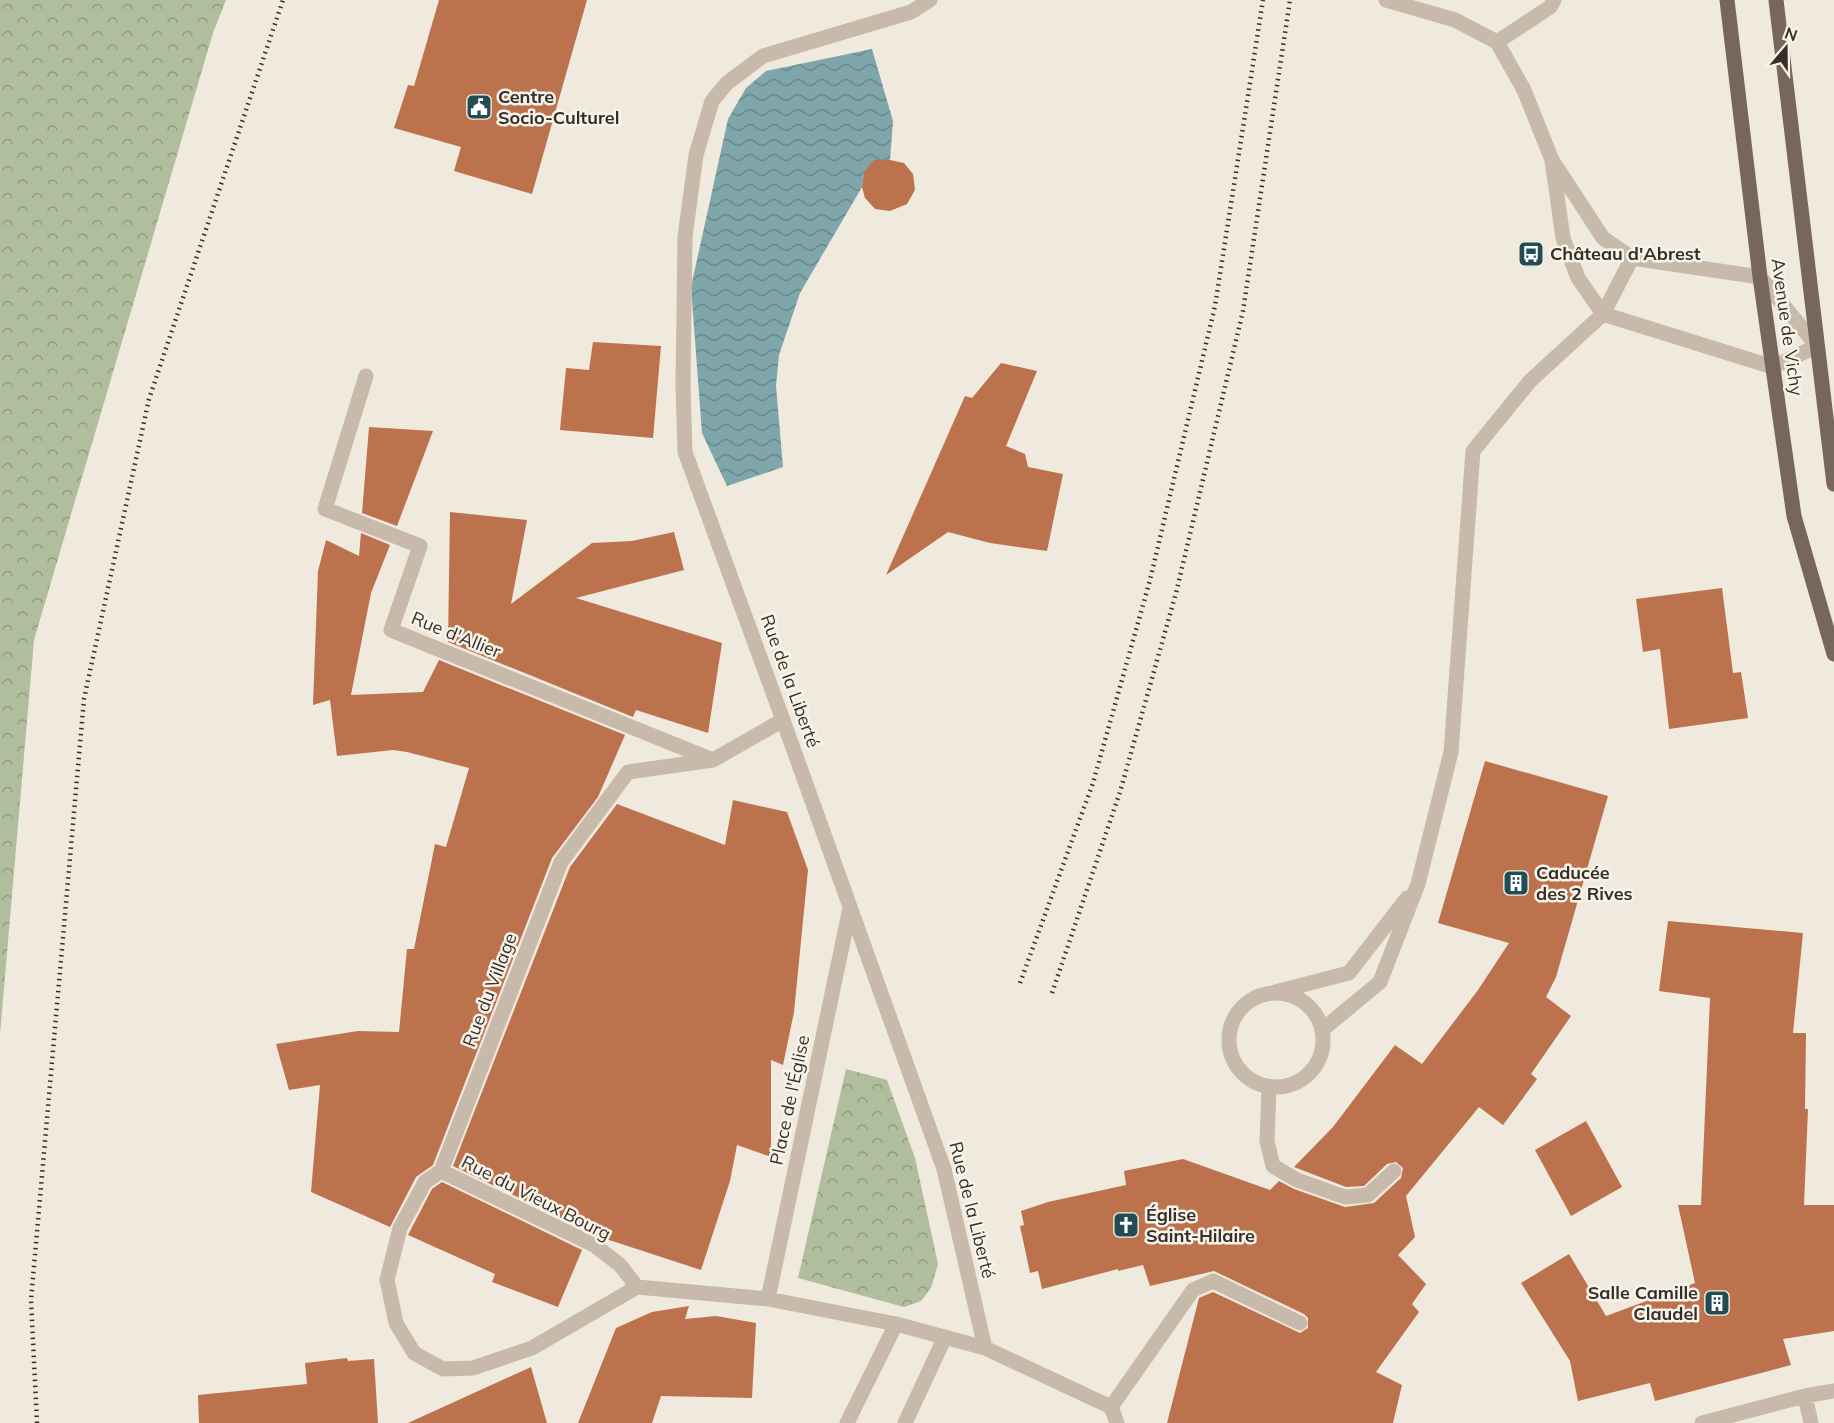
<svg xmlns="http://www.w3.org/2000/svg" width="1834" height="1423" viewBox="0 0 1834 1423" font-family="Mulish,sans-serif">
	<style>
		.forest { fill: url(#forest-crowns) }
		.water { fill: url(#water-waves) }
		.building { fill: #bd724e }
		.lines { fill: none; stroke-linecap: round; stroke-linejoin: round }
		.service { stroke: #c8baaa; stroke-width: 15 }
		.minor { stroke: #c8baaa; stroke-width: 15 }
		.tertiary { stroke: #c8baaa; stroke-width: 15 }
		.primary { stroke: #76665b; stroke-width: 15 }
		.rail { stroke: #352e29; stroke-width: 4.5; stroke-dasharray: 1.5 4.5; stroke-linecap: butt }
		.labels { text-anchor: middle; stroke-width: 5; stroke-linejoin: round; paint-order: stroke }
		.poi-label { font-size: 18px; font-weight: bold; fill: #352e29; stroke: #f8f3e9; text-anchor: start }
		.street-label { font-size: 18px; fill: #352e29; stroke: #f8f3e9 }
	</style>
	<defs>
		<pattern id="forest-crowns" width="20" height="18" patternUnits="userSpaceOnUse" patternTransform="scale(1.5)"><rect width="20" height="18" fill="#b1be9e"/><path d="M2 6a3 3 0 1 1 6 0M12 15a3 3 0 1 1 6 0" fill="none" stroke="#919b81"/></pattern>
		<pattern id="water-waves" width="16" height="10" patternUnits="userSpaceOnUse" patternTransform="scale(1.5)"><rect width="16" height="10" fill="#7ea6ab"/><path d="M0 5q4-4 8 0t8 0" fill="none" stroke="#68888b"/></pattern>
	</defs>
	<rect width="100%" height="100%" fill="#f0e9dd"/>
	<path class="forest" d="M 0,0 L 226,0 L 213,33 L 34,640 L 0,1034 Z
		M 846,1069 L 887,1080 L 915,1158 L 938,1264 L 931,1288 L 921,1301 L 904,1307 L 798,1278 Z"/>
	<path class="water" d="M 872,49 L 893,121 L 890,160 L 864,172 L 862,187 L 800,293 L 779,355 L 776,386 L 783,467 L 727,486 L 702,433 L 691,287 L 728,119 L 746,88 L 766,71 Z"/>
	<path class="building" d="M 439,0 L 587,0 L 532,194 L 454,171 L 461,147 L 394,128 L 408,85 L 414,86 Z
		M 874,160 L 890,160 L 904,163 L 913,174 L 915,190 L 907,204 L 890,211 L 875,209 L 865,198 L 862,187 L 864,172 Z
		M 593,342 L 661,346 L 653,438 L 560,430 L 566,368 L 589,370 Z
		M 1001,363 L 1037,371 L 1006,446 L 1025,454 L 1028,467 L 1063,474 L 1047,551 L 990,543 L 948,532 L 886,575 L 965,396 L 972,398 Z
		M 369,427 L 433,431 L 397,526 L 362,513 Z
		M 450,512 L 527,520 L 511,604 L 592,543 L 632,541 L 674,532 L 684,570 L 576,598 L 722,643 L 708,733 L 636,710 L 633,717 L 448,642 Z
		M 361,533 L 390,545 L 371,593 L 351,695 L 423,692 L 439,660 L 625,735 L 598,797 L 552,858 L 433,1165 L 416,1177 L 390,1227 L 311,1192 L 320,1085 L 289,1090 L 276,1044 L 358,1031 L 399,1032 L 407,949 L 414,949 L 435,844 L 446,847 L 469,768 L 407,752 L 393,750 L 337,756 L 330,700 L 313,705 L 318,571 L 326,540 L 359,556 Z
		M 1722,588 L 1733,673 L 1741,672 L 1748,718 L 1669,729 L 1660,649 L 1643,652 L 1636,599 Z
		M 1485,761 L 1608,796 L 1556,977 L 1546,997 L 1571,1016 L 1531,1074 L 1537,1079 L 1503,1125 L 1479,1107 L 1406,1196 L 1415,1237 L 1398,1255 L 1426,1284 L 1412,1304 L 1419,1312 L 1376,1372 L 1402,1385 L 1393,1423 L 1167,1423 L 1199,1298 L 1213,1292 L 1300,1333 L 1308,1328 L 1308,1318 L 1304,1314 L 1214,1271 L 1150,1286 L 1143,1265 L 1118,1271 L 1118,1269 L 1042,1289 L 1038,1271 L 1030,1273 L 1020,1226 L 1024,1225 L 1021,1211 L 1048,1202 L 1126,1185 L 1124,1171 L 1183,1159 L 1270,1190 L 1279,1181 L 1294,1189 L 1345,1207 L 1374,1203 L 1401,1178 L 1403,1168 L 1396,1162 L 1387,1164 L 1364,1186 L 1346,1187 L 1294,1167 L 1333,1127 L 1395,1045 L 1422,1064 L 1478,990 L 1509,943 L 1438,923 Z
		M 733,800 L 787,812 L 808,870 L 794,1012 L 783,1065 L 771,1060 L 771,1157 L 737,1145 L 730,1181 L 701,1270 L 600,1237 L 453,1166 L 570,867 L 617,804 L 725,845 Z
		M 1668,921 L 1803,933 L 1793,1033 L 1806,1033 L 1805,1109 L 1808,1109 L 1804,1205 L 1834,1205 L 1834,1331 L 1783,1339 L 1791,1365 L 1655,1401 L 1650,1383 L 1578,1401 L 1570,1361 L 1521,1283 L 1569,1254 L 1606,1316 L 1695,1283 L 1678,1205 L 1701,1205 L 1710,998 L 1659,991 Z
		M 1586,1121 L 1622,1187 L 1571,1216 L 1535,1150 Z
		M 442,1182 L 582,1250 L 558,1307 L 492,1282 L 495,1274 L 408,1235 L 432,1189 Z
		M 689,1306 L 685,1319 L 716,1316 L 756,1323 L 752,1398 L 661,1396 L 652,1423 L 578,1423 L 616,1328 L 652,1312 Z
		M 347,1358 L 348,1361 L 374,1359 L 378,1423 L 199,1423 L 198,1395 L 307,1384 L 305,1363 Z
		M 531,1367 L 547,1423 L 408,1423 Z"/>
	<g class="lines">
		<path class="service" d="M 1269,1087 L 1267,1141 L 1273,1166 L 1297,1180 L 1345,1197 L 1368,1195 L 1394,1171
			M 1111,1407 L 1193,1290 L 1213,1281 L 1300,1323
			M 847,1423 L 896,1324
			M 905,1423 L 945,1337"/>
		<path class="minor" d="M 930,0 L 911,12 L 763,56 L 727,83 L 712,101 L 696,155 L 685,237 L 683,386 L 685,452 L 783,720 L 944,1169 L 985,1348
			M 1497,42 L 1550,7 L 1554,0
			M 366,376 L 325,509 L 420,546 L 391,630 L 713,760
			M 783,720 L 713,760 L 628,772 L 561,862 L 441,1171 L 425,1182 L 400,1228 L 387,1280 L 396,1323 L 414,1353 L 443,1369 L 473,1368 L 532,1348 L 637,1287 L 768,1299 L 896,1324 L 985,1348 L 1111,1407 L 1117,1423
			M 1275,992 L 1349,973 L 1407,898
			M1229 1040a47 47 0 1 1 94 0a47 47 0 1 1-94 0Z
			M 1322,1030 L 1380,982 L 1418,884 L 1451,752 L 1473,451 L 1530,381 L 1603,314 L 1632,258
			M 441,1171 L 594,1245 L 620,1265 L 637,1287
			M 768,1299 L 850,908
			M 1805,1396 L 1811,1423
			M 1702,1423 L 1805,1396 L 1834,1391"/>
		<path class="tertiary" d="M 1386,0 L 1455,20 L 1497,42 L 1524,90 L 1552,160 L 1603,238 L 1632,258 L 1760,277 L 1817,346 L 1773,367 L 1603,314 L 1578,278 L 1563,238 L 1552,160"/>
		<path class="primary" d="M 1727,0 L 1760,277 L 1794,516 L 1834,654
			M 1776,0 L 1834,484"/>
		<path class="rail" d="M 1020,983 L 1093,783 L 1150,580 L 1215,306 L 1263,0
			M 1052,993 L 1120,792 L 1176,593 L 1243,311 L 1290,0
			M 37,1423 L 31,1300 L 84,699 L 149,399 L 283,0"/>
	</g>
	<defs>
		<g id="civic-square" transform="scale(1.35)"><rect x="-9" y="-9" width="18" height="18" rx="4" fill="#214c54" stroke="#f8f3e9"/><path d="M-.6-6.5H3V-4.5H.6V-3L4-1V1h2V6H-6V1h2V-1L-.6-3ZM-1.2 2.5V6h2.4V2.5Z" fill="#fff"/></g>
		<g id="bus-square" transform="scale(1.35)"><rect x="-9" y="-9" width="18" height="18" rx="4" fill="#214c54" stroke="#f8f3e9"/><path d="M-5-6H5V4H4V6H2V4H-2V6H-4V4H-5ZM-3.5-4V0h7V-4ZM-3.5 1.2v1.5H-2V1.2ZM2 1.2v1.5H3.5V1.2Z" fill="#fff"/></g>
		<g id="building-square" transform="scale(1.35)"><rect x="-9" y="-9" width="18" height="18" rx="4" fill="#214c54" stroke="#f8f3e9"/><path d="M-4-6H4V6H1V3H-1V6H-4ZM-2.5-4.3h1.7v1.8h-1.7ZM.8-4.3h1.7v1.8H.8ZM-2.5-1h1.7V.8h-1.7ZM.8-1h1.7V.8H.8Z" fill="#fff"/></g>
		<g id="church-square" transform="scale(1.35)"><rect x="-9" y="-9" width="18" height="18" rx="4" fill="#214c54" stroke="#f8f3e9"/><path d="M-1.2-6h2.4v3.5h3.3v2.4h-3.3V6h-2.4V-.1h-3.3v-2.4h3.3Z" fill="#fff"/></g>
	</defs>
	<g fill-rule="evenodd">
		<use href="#civic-square" x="479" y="107"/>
		<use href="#bus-square" x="1531" y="254"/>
		<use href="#building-square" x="1516" y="883"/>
		<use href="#church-square" x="1126" y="1225"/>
		<use href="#building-square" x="1717" y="1303"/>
	</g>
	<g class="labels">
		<g class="poi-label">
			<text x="498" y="103">Centre<tspan x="498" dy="21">Socio-Culturel</tspan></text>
			<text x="1550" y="260">Château d'Abrest</text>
			<text x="1536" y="879">Caducée<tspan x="1536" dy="21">des 2 Rives</tspan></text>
			<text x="1146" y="1221">Église<tspan x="1146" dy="21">Saint-Hilaire</tspan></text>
			<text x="1698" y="1299" text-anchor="end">Salle Camille<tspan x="1698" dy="21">Claudel</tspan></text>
		</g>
		<g class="street-label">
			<text transform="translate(1787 327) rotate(82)" y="6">Avenue de Vichy</text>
			<text transform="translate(456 635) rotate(22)" y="6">Rue d'Allier</text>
			<text transform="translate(790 681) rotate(70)" y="6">Rue de la Liberté</text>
			<text transform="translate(490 990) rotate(-69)" y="6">Rue du Village</text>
			<text transform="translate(790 1100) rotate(-78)" y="6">Place de l'Église</text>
			<text transform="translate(536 1198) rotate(27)" y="6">Rue du Vieux Bourg</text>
			<text transform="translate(972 1210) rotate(76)" y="6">Rue de la Liberté</text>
		</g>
	</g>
	<g transform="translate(1786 48) rotate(20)" stroke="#f8f3e9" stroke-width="4.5" paint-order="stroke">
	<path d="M0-4.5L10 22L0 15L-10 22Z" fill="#352e29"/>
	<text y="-9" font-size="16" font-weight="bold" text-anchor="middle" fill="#352e29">N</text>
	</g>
</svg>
